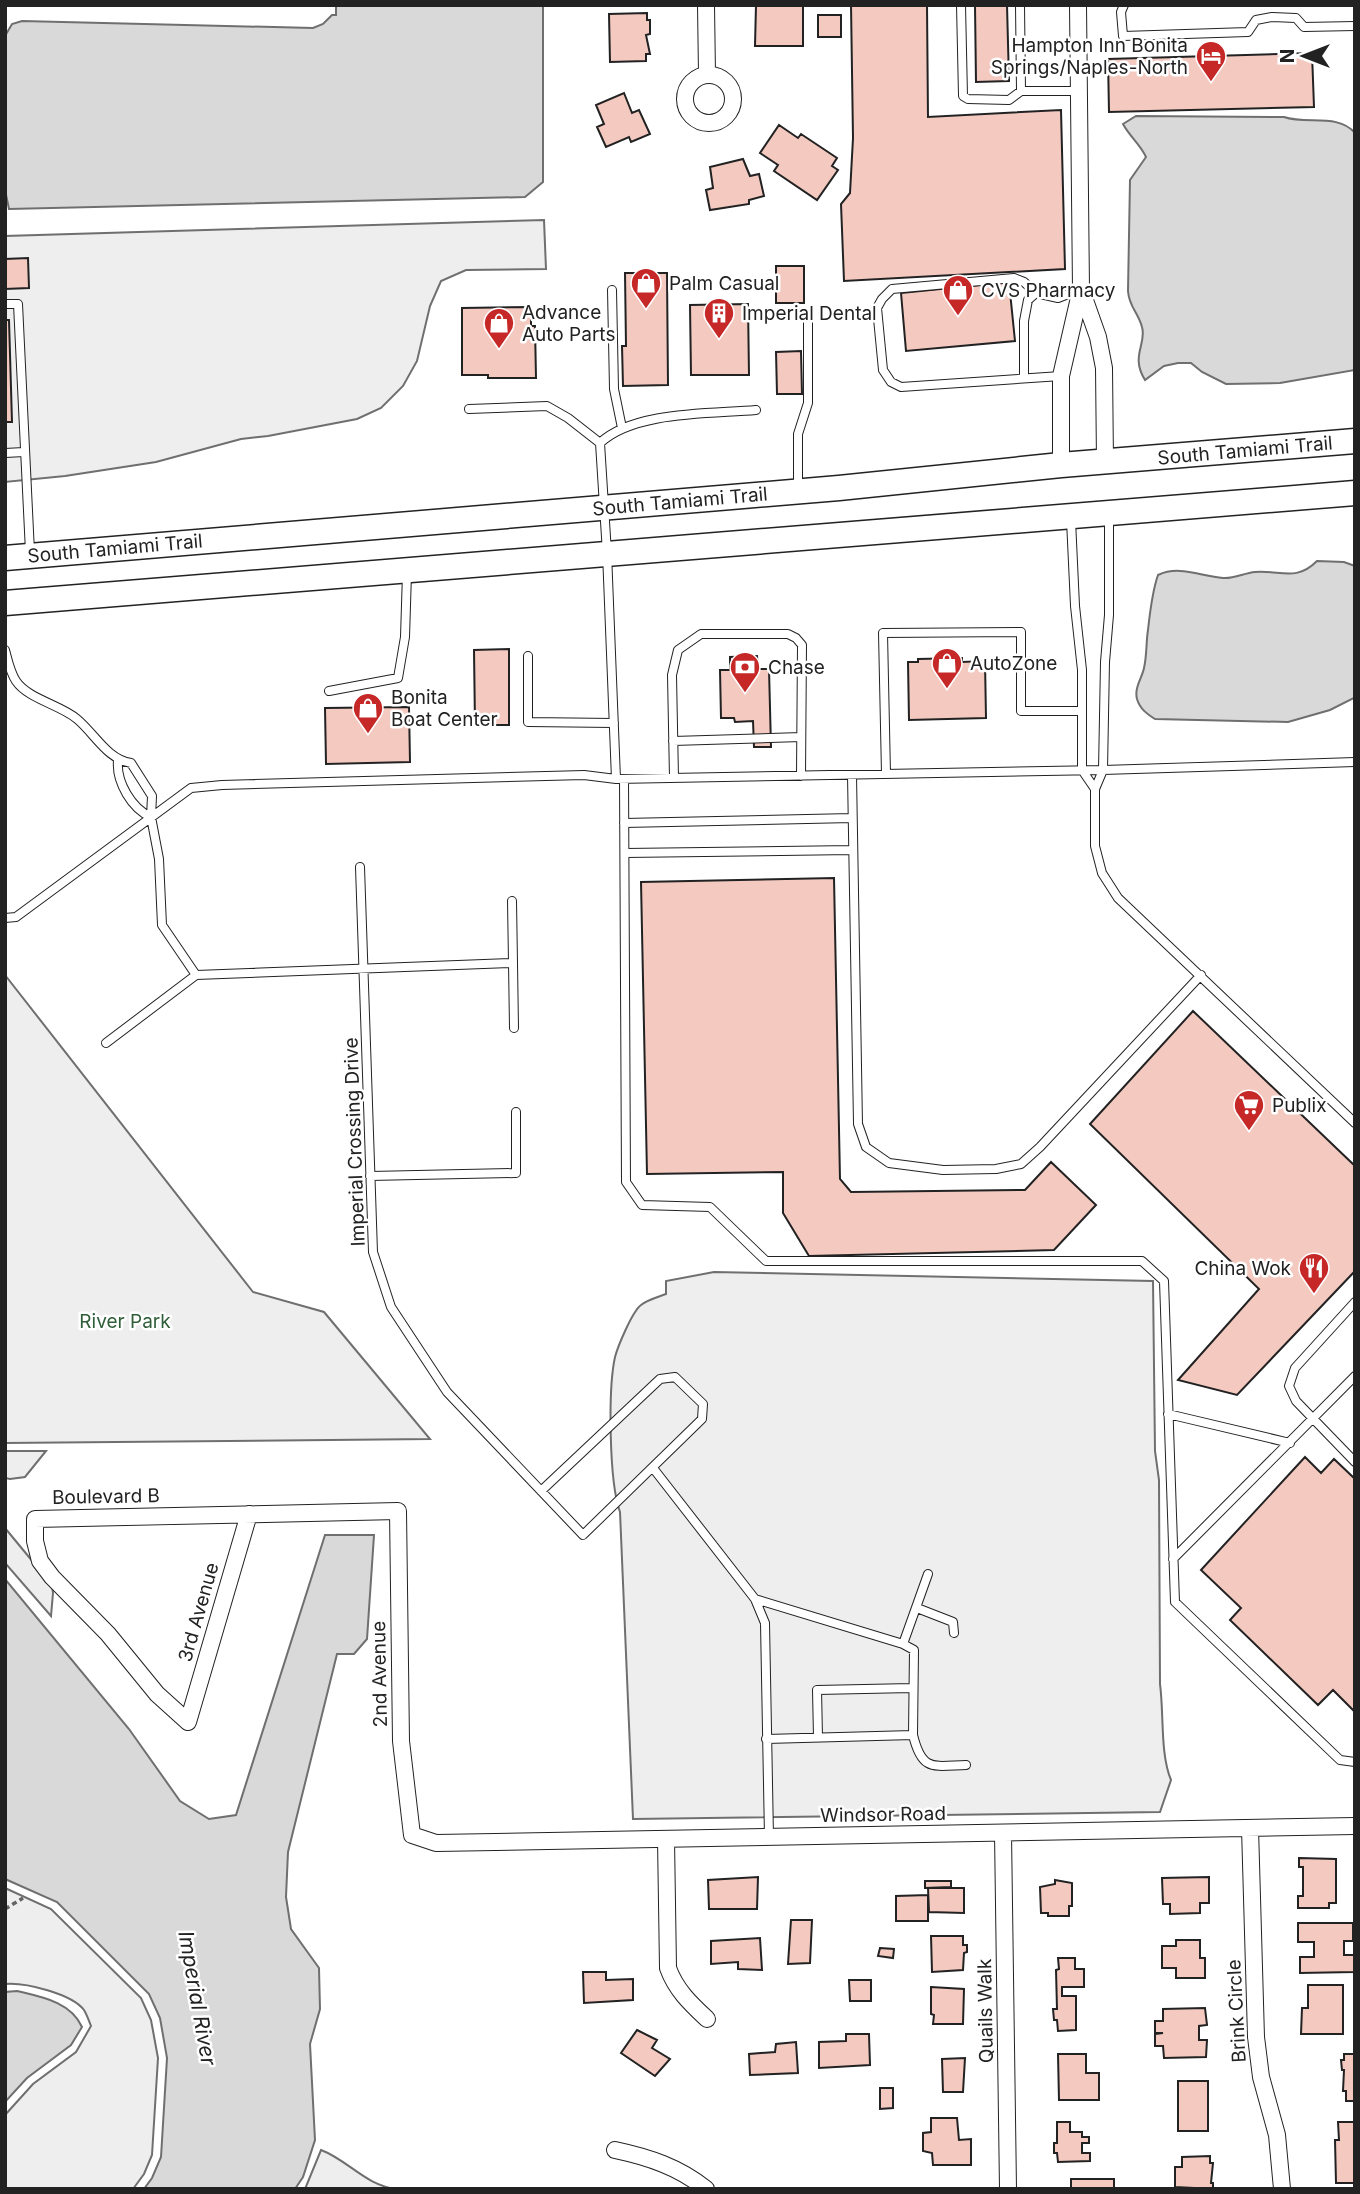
<svg xmlns="http://www.w3.org/2000/svg" width="1360" height="2194" viewBox="0 0 1360 2194" font-family="Inter,sans-serif">
	<style>
		.green { fill: #eee; stroke: #6f6f6f; stroke-width: 2 }
		.water { fill: #d9d9d9; stroke: #6f6f6f; stroke-width: 2 }
		.building { fill: #f3c9c0; stroke: #222; stroke-width: 2 }
		.lines { fill: none; stroke-linecap: round; stroke-linejoin: round }
		.lane-casing { stroke: #222; stroke-width: 10 }
		.street-casing { stroke: #222; stroke-width: 18 }
		.primary-casing { stroke: #222; stroke-width: 27 }
		.path { stroke: #646464; stroke-width: 3.5; stroke-dasharray: 5 3.5; stroke-linecap: butt }
		.lane { stroke: #fff; stroke-width: 8 }
		.street { stroke: #fff; stroke-width: 16 }
		.primary { stroke: #fff; stroke-width: 24 }
		.labels { text-anchor: middle; stroke-width: 5; stroke-linejoin: round; paint-order: stroke }
		.poi-label { font-size: 19px; fill: #222; stroke: #fff; text-anchor: start }
		.street-label { font-size: 19px; fill: #222; stroke: #fff }
		.park-label { font-size: 19px; fill: #2f5e38; stroke: #fff }
		.water-label { font-size: 21px; font-style: italic; fill: #222; stroke: #fff }
	</style>
	<rect width="100%" height="100%" fill="#fff"/>
	<path class="green" d="M 544,220 L 546,269 L 466,270 L 441,281 L 430,306 L 417,361 L 403,386 L 381,408 L 357,419 L 268,436 L 241,439 L 156,462 L 65,476 L 5,482 L 5,236 Z
		M 5,975 L 253,1292 L 324,1312 L 430,1439 L 5,1443 Z
		M 714,1272 L 1153,1281 L 1155,1451 L 1159,1480 L 1160,1684 C 1164,1713 1160,1754 1171,1780 L 1160,1812 L 633,1819 L 620,1512 C 609,1482 608,1389 615,1357 C 618,1346 632,1312 641,1305 C 647,1300 658,1297 666,1294 L 666,1281 Z
		M 5,1451 L 46,1451 L 25,1477 L 10,1479 L 5,1478 Z
		M 5,1528 L 38,1568 L 51,1578 L 53,1593 L 51,1616 L 5,1563 Z
		M 5,1888 L 51,1909 L 141,1998 L 151,2020 L 158,2058 L 152,2155 L 144,2174 L 133,2189 L 5,2189 L 5,2115 L 33,2084 L 76,2052 L 91,2026 C 89,2021 87,2015 84,2010 C 72,1994 25,1982 5,1984 Z
		M 321,2150 C 348,2160 366,2186 397,2189 L 305,2189 Z"/>
	<path class="water" d="M 336,5 L 543,5 L 543,182 L 525,197 L 9,209 L 5,190 L 5,36 L 12,24 L 22,21 L 313,28 L 323,24 L 332,15 L 336,15 Z
		M 1136,116 L 1284,117 C 1307,125 1338,113 1355,133 L 1355,370 L 1280,383 L 1226,384 L 1202,372 L 1191,363 L 1178,363 L 1164,366 L 1145,380 C 1130,356 1147,344 1142,327 C 1138,312 1129,307 1128,291 L 1130,180 L 1146,157 C 1140,144 1130,137 1123,124 Z
		M 1317,561 L 1344,562 L 1355,566 L 1354,698 L 1330,710 L 1288,722 L 1155,719 C 1147,714 1140,709 1137,699 C 1134,688 1142,678 1144,668 C 1147,655 1146,642 1148,630 C 1150,612 1152,592 1158,575 C 1179,565 1200,576 1223,578 C 1234,579 1244,573 1255,572 C 1281,570 1296,582 1317,561 Z
		M 325,1535 L 374,1535 L 367,1639 L 354,1654 L 337,1654 L 288,1852 L 286,1897 L 291,1929 L 319,1968 L 320,2009 L 310,2044 L 315,2140 L 303,2177 L 295,2189 L 144,2189 L 152,2178 L 161,2157 L 167,2058 L 160,2018 L 149,1994 L 57,1902 L 5,1879 L 5,1579 L 129,1729 L 180,1801 L 209,1819 L 236,1815 Z
		M 17,1991 C 42,1997 71,2002 82,2027 L 71,2045 L 27,2078 L 5,2102 L 5,1992 Z"/>
	<path class="building" d="M 756,5 L 803,5 L 803,46 L 755,46 Z
		M 851,5 L 927,5 L 928,117 L 1061,110 L 1065,269 L 844,281 L 841,204 L 850,193 L 853,138 Z
		M 975,5 L 1007,5 L 1009,81 L 976,82 Z
		M 647,13 L 647,20 L 650,20 L 650,34 L 646,35 L 650,54 L 646,54 L 646,61 L 610,62 L 609,14 Z
		M 818,15 L 841,15 L 841,37 L 818,37 Z
		M 1312,53 L 1314,107 L 1109,112 L 1108,59 Z
		M 624,93 L 632,113 L 639,110 L 650,134 L 631,142 L 629,137 L 606,147 L 597,127 L 604,124 L 596,105 Z
		M 779,125 L 798,138 L 801,134 L 837,158 L 832,166 L 838,170 L 817,200 L 774,171 L 778,165 L 760,153 Z
		M 743,159 L 750,176 L 759,174 L 764,196 L 749,200 L 749,204 L 710,210 L 706,190 L 713,188 L 710,167 Z
		M 28,258 L 29,288 L 5,289 L 5,259 Z
		M 776,266 L 804,266 L 804,303 L 776,303 Z
		M 625,273 L 667,273 L 668,385 L 623,386 L 622,346 L 626,346 Z
		M 1009,282 L 1015,341 L 906,351 L 901,293 Z
		M 748,304 L 749,375 L 691,375 L 690,305 Z
		M 531,307 L 531,326 L 535,326 L 536,378 L 488,378 L 488,375 L 462,375 L 462,308 Z
		M 5,320 L 9,320 L 12,422 L 5,422 Z
		M 801,351 L 802,394 L 777,394 L 776,352 Z
		M 509,649 L 509,725 L 475,725 L 474,650 Z
		M 757,656 L 758,669 L 769,669 L 771,747 L 754,747 L 753,721 L 735,722 L 734,718 L 721,718 L 720,670 L 730,670 L 730,657 Z
		M 962,658 L 962,662 L 985,661 L 986,718 L 909,720 L 908,662 L 918,662 L 918,659 Z
		M 409,707 L 410,762 L 326,764 L 325,708 Z
		M 834,878 L 840,1179 L 851,1192 L 1025,1190 L 1051,1162 L 1096,1205 L 1054,1250 L 809,1256 L 783,1213 L 783,1172 L 647,1174 L 641,882 Z
		M 1193,1011 L 1355,1166 L 1355,1271 L 1237,1395 L 1178,1380 L 1259,1289 L 1090,1124 Z
		M 1305,1457 L 1321,1473 L 1334,1459 L 1355,1479 L 1355,1712 L 1333,1690 L 1318,1705 L 1230,1620 L 1241,1608 L 1201,1570 Z
		M 1299,1858 L 1336,1859 L 1336,1903 L 1329,1903 L 1329,1908 L 1298,1908 L 1298,1896 L 1303,1896 L 1303,1867 L 1299,1867 Z
		M 758,1877 L 757,1909 L 709,1909 L 708,1880 Z
		M 1209,1877 L 1209,1903 L 1200,1903 L 1200,1913 L 1170,1914 L 1170,1904 L 1163,1904 L 1162,1878 Z
		M 1055,1880 L 1072,1883 L 1072,1906 L 1069,1906 L 1069,1916 L 1048,1916 L 1048,1913 L 1041,1913 L 1040,1887 L 1055,1884 Z
		M 925,1881 L 951,1881 L 951,1887 L 925,1888 Z
		M 928,1888 L 964,1888 L 964,1913 L 929,1912 Z
		M 928,1895 L 928,1921 L 896,1921 L 896,1896 Z
		M 791,1920 L 812,1920 L 810,1963 L 788,1964 Z
		M 1298,1923 L 1353,1923 L 1353,1941 L 1344,1941 L 1344,1955 L 1354,1955 L 1354,1972 L 1300,1973 L 1300,1957 L 1314,1957 L 1314,1942 L 1298,1942 Z
		M 931,1936 L 963,1936 L 963,1945 L 967,1945 L 967,1952 L 964,1953 L 963,1970 L 932,1972 Z
		M 760,1938 L 762,1970 L 738,1969 L 738,1962 L 711,1964 L 711,1941 Z
		M 1176,1940 L 1200,1940 L 1200,1958 L 1205,1958 L 1205,1978 L 1176,1978 L 1176,1968 L 1162,1968 L 1162,1946 L 1176,1946 Z
		M 880,1948 L 894,1949 L 893,1958 L 878,1956 Z
		M 1058,1958 L 1075,1958 L 1075,1969 L 1084,1969 L 1084,1987 L 1062,1987 L 1062,1996 L 1076,1996 L 1076,2030 L 1058,2031 L 1057,2020 L 1054,2020 L 1053,2009 L 1057,2009 L 1056,1970 L 1059,1969 Z
		M 583,1972 L 606,1972 L 606,1980 L 633,1979 L 633,2000 L 584,2003 Z
		M 849,1980 L 871,1980 L 871,2001 L 850,2001 Z
		M 1308,1985 L 1343,1985 L 1343,2034 L 1301,2034 L 1302,2008 L 1308,2008 Z
		M 931,1987 L 964,1989 L 963,2024 L 933,2024 L 934,2015 L 931,2014 Z
		M 1205,2008 L 1207,2025 L 1199,2026 L 1199,2040 L 1207,2040 L 1206,2057 L 1164,2058 L 1163,2046 L 1155,2046 L 1155,2034 L 1163,2033 L 1155,2033 L 1155,2021 L 1163,2021 L 1163,2009 Z
		M 637,2030 L 657,2040 L 652,2048 L 670,2059 L 655,2076 L 621,2053 Z
		M 846,2034 L 869,2034 L 870,2065 L 819,2068 L 819,2042 L 846,2041 Z
		M 796,2042 L 798,2073 L 750,2075 L 749,2054 L 775,2052 L 776,2044 Z
		M 1058,2054 L 1086,2054 L 1086,2073 L 1099,2073 L 1099,2100 L 1059,2100 Z
		M 1344,2054 L 1355,2054 L 1355,2101 L 1346,2101 L 1346,2091 L 1343,2091 L 1344,2070 L 1342,2070 L 1341,2060 L 1344,2060 Z
		M 965,2058 L 963,2092 L 943,2092 L 942,2059 Z
		M 1178,2081 L 1208,2081 L 1208,2131 L 1178,2131 Z
		M 880,2088 L 893,2088 L 893,2108 L 880,2109 Z
		M 931,2118 L 957,2118 L 959,2140 L 971,2139 L 971,2165 L 933,2165 L 932,2153 L 923,2151 L 923,2133 L 931,2132 Z
		M 1057,2122 L 1070,2122 L 1070,2132 L 1082,2132 L 1082,2137 L 1089,2137 L 1089,2143 L 1082,2143 L 1082,2153 L 1090,2153 L 1090,2161 L 1058,2162 L 1057,2153 L 1054,2153 L 1054,2143 L 1057,2143 Z
		M 1338,2122 L 1355,2122 L 1355,2183 L 1336,2183 L 1335,2140 L 1339,2140 Z
		M 1210,2156 L 1210,2163 L 1213,2163 L 1211,2183 L 1213,2183 L 1213,2189 L 1175,2187 L 1175,2167 L 1182,2167 L 1182,2157 Z
		M 1071,2179 L 1114,2179 L 1114,2189 L 1071,2189 Z"/>
	<g class="lines">
		<g class="lane-casing">
			<path id="lane" d="M 961,5 L 963,96 L 968,99 L 1009,100 L 1021,91 L 1078,91
				M 1020,5 L 1021,91
				M 1124,5 L 1121,12 L 1123,36 L 1248,32 L 1256,20 L 1272,17 L 1296,18 L 1304,27 L 1355,26
				M 612,290 L 614,389 L 622,428
				M 1036,293 L 1024,282 L 1014,278 L 892,289 L 882,299 L 877,308 L 883,370 L 891,382 L 901,387 L 1061,376
				M 5,304 L 18,304 L 30,552
				M 1024,378 L 1024,321 L 1028,300 L 1036,293 L 1058,298 L 1081,289
				M 469,409 L 547,406 L 568,418 L 600,443 L 607,553 L 616,779 L 1103,770 L 1355,762
				M 600,443 C 634,411 710,414 756,410
				M 5,453 L 24,452
				M 798,488 L 798,434 L 808,403 L 808,322
				M 1109,517 L 1109,615 L 1105,662 L 1103,770 L 1095,789 L 1095,846 L 1102,873 L 1118,898 L 1355,1123
				M 1071,520 L 1075,606 L 1082,670 L 1082,770 L 1095,789
				M 5,650 C 8,661 10,672 16,681 C 28,699 61,705 77,719 C 95,734 107,759 131,763 L 152,796 L 151,817 L 159,859 L 162,925 L 196,975 L 106,1043
				M 528,656 L 528,722 L 614,723
				M 329,691 L 398,678 L 405,637 L 407,573
				M 673,741 L 801,737
				M 118,761 C 116,782 132,809 151,817
				M 886,774 L 883,633 L 1021,632 L 1021,711 L 1082,711
				M 852,775 L 858,1124 L 866,1147 L 889,1163 L 943,1170 L 996,1169 L 1021,1164 L 1040,1147 L 1201,975
				M 674,778 L 672,675 L 678,650 L 701,634 L 788,634 L 796,638 L 802,645 L 801,776
				M 624,779 L 626,1182 L 642,1205 L 710,1207 L 766,1261 L 1142,1261 L 1164,1281 L 1175,1602 L 1340,1760 L 1355,1762
				M 624,823 L 852,818
				M 625,853 L 853,850
				M 360,867 L 373,1252 L 391,1307 L 447,1392 L 583,1535 L 702,1419 L 703,1404 L 675,1377 L 660,1379 L 541,1491
				M 5,918 L 16,917 L 191,788 L 222,785 L 584,775 L 616,779
				M 513,963 L 514,1028
				M 196,975 L 513,963 L 512,901
				M 370,1176 L 516,1173 L 516,1112
				M 1355,1302 L 1295,1368 L 1289,1386 L 1296,1401 L 1355,1462
				M 1168,1414 L 1290,1443
				M 653,1468 L 755,1599 L 765,1623 L 769,1837
				M 1173,1559 L 1355,1376
				M 755,1599 L 903,1644 L 914,1650 L 913,1735 L 766,1739
				M 917,1608 L 953,1622 L 954,1633
				M 903,1644 L 928,1574
				M 913,1735 C 922,1772 933,1766 966,1765
				M 818,1737 L 817,1690 L 912,1688"/>
		</g>
		<g class="street-casing">
			<path id="street" d="M 706,5 L 707,75
				M685 99a24 24 0 1 1 48 0a24 24 0 1 1-48 0Z
				M 1081,289 L 1098,337 L 1104,368 L 1105,462
				M 1061,465 L 1061,376 L 1081,289 L 1078,5
				M 249,1514 L 188,1722 L 157,1694 L 108,1634 L 52,1577 L 40,1561 L 35,1541 L 35,1519 L 398,1511 L 401,1741 L 412,1835 L 436,1843 L 1355,1826
				M 1250,1828 L 1256,2037 L 1261,2077 L 1277,2135 L 1282,2189
				M 1003,1833 L 1008,2189
				M 666,1839 L 668,1968 C 676,1990 690,2003 707,2019
				M 615,2150 C 648,2157 679,2167 706,2189"/>
		</g>
		<g class="primary-casing">
			<path id="primary" d="M 5,558 L 839,488 L 1061,465 L 1355,441
				M 5,603 L 1355,493"/>
		</g>
		<path class="path" d="M 5,1909 L 23,1898"/>
		<use href="#lane" class="lane"/>
		<use href="#street" class="street"/>
		<use href="#primary" class="primary"/>
	</g>
	<defs>
		<g id="hotel-pin" transform="scale(1.575)"><path d="M0 17L-7.5 6A9.5 9.5 0 1 1 7.5 6Z" fill="#c62828" stroke="#fff"/><path d="M-6-4.5h1.5V1H6V5H4.5V3h-9V5H-6ZM-4 0a1.8 1.8 0 1 1 3.6 0ZM.5 0V-2.5h3Q6-2.5 6 0Z" fill="#fff"/></g>
		<g id="shop-pin" transform="scale(1.575)"><path d="M0 17L-7.5 6A9.5 9.5 0 1 1 7.5 6Z" fill="#c62828" stroke="#fff"/><path d="M-5-2.5h2.3a2.7 3.5 0 0 1 5.4 0H5L5.5 6h-11ZM-1.5-2.5h3a1.5 2.3 0 0 0-3 0Z" fill="#fff"/></g>
		<g id="building-pin" transform="scale(1.575)"><path d="M0 17L-7.5 6A9.5 9.5 0 1 1 7.5 6Z" fill="#c62828" stroke="#fff"/><path d="M-4-6H4V6H1V3H-1V6H-4ZM-2.5-4.3h1.7v1.8h-1.7ZM.8-4.3h1.7v1.8H.8ZM-2.5-1h1.7V.8h-1.7ZM.8-1h1.7V.8H.8Z" fill="#fff"/></g>
		<g id="bank-pin" transform="scale(1.575)"><path d="M0 17L-7.5 6A9.5 9.5 0 1 1 7.5 6Z" fill="#c62828" stroke="#fff"/><path d="M-6-4H6V4H-6ZM0-2.3a2.3 2.3 0 1 0 0 4.6a2.3 2.3 0 1 0 0-4.6Z" fill="#fff"/></g>
		<g id="supermarket-pin" transform="scale(1.575)"><path d="M0 17L-7.5 6A9.5 9.5 0 1 1 7.5 6Z" fill="#c62828" stroke="#fff"/><path d="M-6-5.5h2.5l.6 2H6L4.5 2H-2.5L-4.4-4H-6ZM-1.5 3.2a1.3 1.3 0 1 0 .1 0ZM3 3.2a1.3 1.3 0 1 0 .1 0Z" fill="#fff"/></g>
		<g id="restaurant-pin" transform="scale(1.575)"><path d="M0 17L-7.5 6A9.5 9.5 0 1 1 7.5 6Z" fill="#c62828" stroke="#fff"/><path d="M-5-6h1v4h1v-4h1v4h1v-4h1v5L-1.5 .5V6h-2V.5L-5-1ZM5-6V6H3V1.5H1.5Q1.5-4 5-6Z" fill="#fff"/></g>
	</defs>
	<g fill-rule="evenodd">
		<use href="#hotel-pin" x="1211" y="56"/>
		<use href="#shop-pin" x="646" y="283"/>
		<use href="#shop-pin" x="958" y="290"/>
		<use href="#building-pin" x="719" y="313"/>
		<use href="#shop-pin" x="499" y="323"/>
		<use href="#shop-pin" x="947" y="663"/>
		<use href="#bank-pin" x="745" y="667"/>
		<use href="#shop-pin" x="368" y="708"/>
		<use href="#supermarket-pin" x="1249" y="1105"/>
		<use href="#restaurant-pin" x="1314" y="1268"/>
	</g>
	<g class="labels">
		<g class="poi-label">
			<text x="1188" y="52" text-anchor="end">Hampton Inn Bonita<tspan x="1188" dy="22">Springs/Naples-North</tspan></text>
			<text x="669" y="290">Palm Casual</text>
			<text x="981" y="297">CVS Pharmacy</text>
			<text x="522" y="319">Advance<tspan x="522" dy="22">Auto Parts</tspan></text>
			<text x="742" y="320">Imperial Dental</text>
			<text x="970" y="670">AutoZone</text>
			<text x="768" y="674">Chase</text>
			<text x="391" y="704">Bonita<tspan x="391" dy="22">Boat Center</tspan></text>
			<text x="1272" y="1112">Publix</text>
			<text x="1291" y="1275" text-anchor="end">China Wok</text>
		</g>
		<g class="street-label">
			<text transform="translate(1245 450) rotate(-5)" y="7">South Tamiami Trail</text>
			<text transform="translate(680 501) rotate(-5)" y="7">South Tamiami Trail</text>
			<text transform="translate(115 548) rotate(-5)" y="7">South Tamiami Trail</text>
			<text transform="translate(354 1142) rotate(-92)" y="7">Imperial Crossing Drive</text>
			<text transform="translate(106 1496) rotate(-1)" y="7">Boulevard B</text>
			<text transform="translate(198 1612) rotate(-74)" y="7">3rd Avenue</text>
			<text transform="translate(379 1674) rotate(-91)" y="7">2nd Avenue</text>
			<text transform="translate(883 1814) rotate(-1)" y="7">Windsor Road</text>
			<text transform="translate(985 2011) rotate(-91)" y="7">Quails Walk</text>
			<text transform="translate(1236 2011) rotate(-93)" y="7">Brink Circle</text>
		</g>
		<g class="park-label">
			<text x="125" y="1328">River Park</text>
		</g>
		<g class="water-label">
			<text transform="translate(197 1998) rotate(80)" y="7">Imperial River</text>
		</g>
	</g>
	<rect width="1360" height="2194" fill="none" stroke="#222222" stroke-width="14"/>
	<g transform="translate(1304 56) rotate(270)" stroke="#ffffff" stroke-width="5" paint-order="stroke">
	<path d="M0-5L12 26L0 18L-12 26Z" fill="#222222"/>
	<text y="-10" font-size="19" font-weight="bold" text-anchor="middle" fill="#222222">N</text>
	</g>
</svg>
